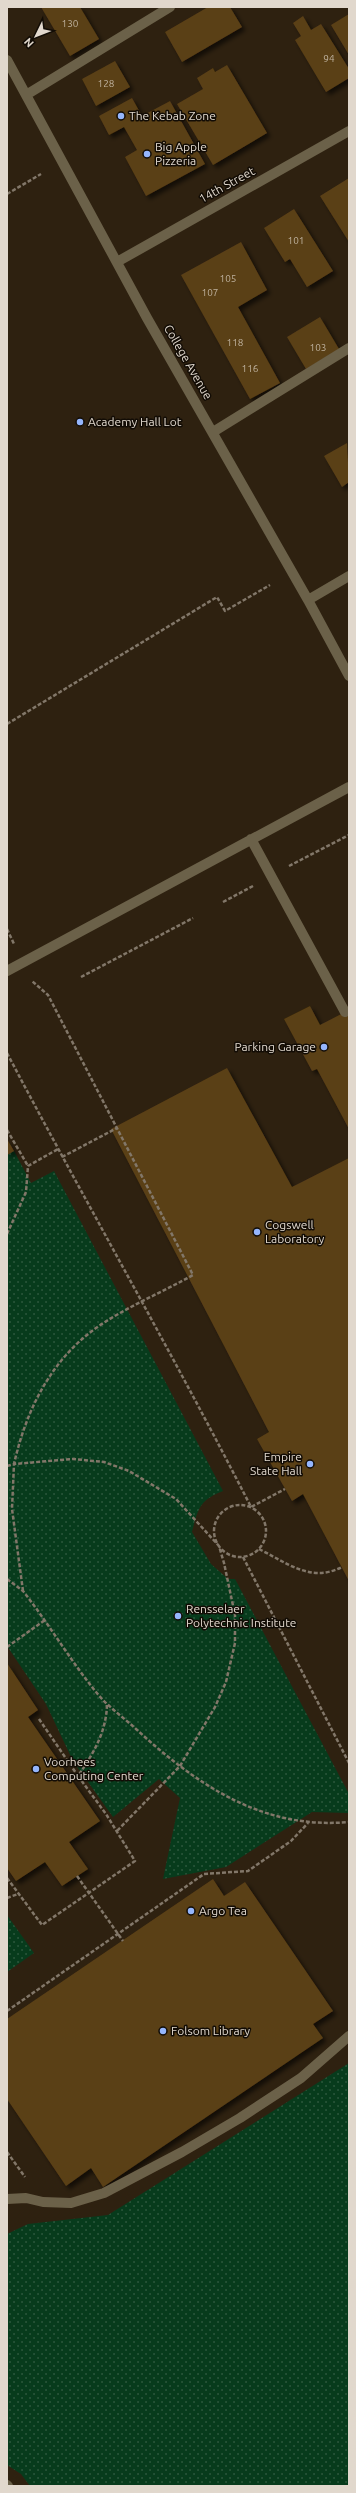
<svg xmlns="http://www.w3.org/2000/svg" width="356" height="2493" viewBox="0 0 356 2493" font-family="Ubuntu,sans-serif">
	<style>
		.grass { fill: url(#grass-dots) }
		.building { fill: #5a3f16; filter: url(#shadow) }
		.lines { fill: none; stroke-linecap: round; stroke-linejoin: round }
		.path { stroke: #827769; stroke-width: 2.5; stroke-dasharray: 4 2; stroke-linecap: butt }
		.minor { stroke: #6b6149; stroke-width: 10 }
		.poi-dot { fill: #95b6fd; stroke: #120c05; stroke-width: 1.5 }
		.labels { text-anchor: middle; stroke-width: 3; stroke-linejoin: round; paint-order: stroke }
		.number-label { font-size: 10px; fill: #bfb29f }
		.poi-label { font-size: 12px; fill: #e1d8cd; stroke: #120c05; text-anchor: start }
		.street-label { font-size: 12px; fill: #e1d8cd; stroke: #120c05 }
	</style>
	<defs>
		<pattern id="grass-dots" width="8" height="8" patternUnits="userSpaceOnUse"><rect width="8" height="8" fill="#073b1c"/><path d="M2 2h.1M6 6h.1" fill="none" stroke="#2b573c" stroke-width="1.8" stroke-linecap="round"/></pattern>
		<filter id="shadow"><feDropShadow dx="3.5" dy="3.5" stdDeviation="2" flood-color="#0009"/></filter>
	</defs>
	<rect width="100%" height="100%" fill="#2e2110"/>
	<path class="grass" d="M 14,1151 L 31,1183 L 54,1171 L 223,1491 C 200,1500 198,1508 192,1532 L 211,1564 L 228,1579 L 235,1579 L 349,1794 L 349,1813 L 312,1812 L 226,1867 L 163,1879 L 180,1798 L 159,1779 L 113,1817 L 73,1761 L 46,1704 L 7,1646 L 7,1155 Z
		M 7,1915 L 34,1953 L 7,1972 Z
		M 349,2063 L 349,2486 L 30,2486 L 21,2474 L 7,2465 L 7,2234 L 28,2224 L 108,2215 Z"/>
	<path class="building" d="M 41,7 L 80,7 L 99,39 L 70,56 Z
		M 208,7 L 230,7 L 242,27 L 182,62 L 165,32 Z
		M 349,14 L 349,55 L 331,25 Z
		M 303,16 L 311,30 L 321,24 L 349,69 L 349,78 L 326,92 L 295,40 L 301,36 L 293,23 Z
		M 115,61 L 130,87 L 96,106 L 82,79 Z
		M 227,65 L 267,133 L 213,165 L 177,104 L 203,89 L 197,78 L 213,68 L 215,72 Z
		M 132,98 L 142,116 L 170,101 L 205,164 L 146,196 L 125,157 L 137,150 L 124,127 L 109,135 L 99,116 Z
		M 349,178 L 349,242 L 320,196 Z
		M 294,209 L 333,271 L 307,287 L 290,259 L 285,262 L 264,228 Z
		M 241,242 L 267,290 L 238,307 L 280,383 L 250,399 L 181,275 Z
		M 320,317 L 339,349 L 306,369 L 287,337 Z
		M 347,443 L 349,482 L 342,487 L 324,456 Z
		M 310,1006 L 320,1025 L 349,1010 L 349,1129 L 317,1069 L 312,1071 L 284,1019 Z
		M 227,1068 L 292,1187 L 349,1158 L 349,1581 L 303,1494 L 292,1501 L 257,1439 L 269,1432 L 111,1129 Z
		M 7,1139 L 14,1151 L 7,1155 Z
		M 7,1663 L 38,1710 L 28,1717 L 100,1821 L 69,1842 L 88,1869 L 62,1886 L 45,1862 L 16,1881 L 7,1868 Z
		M 213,1879 L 224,1896 L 245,1882 L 333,2011 L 313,2024 L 323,2038 L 103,2187 L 91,2168 L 66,2186 L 7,2099 L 7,2019 Z"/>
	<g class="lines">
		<path class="path" d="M 7,194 L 41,174
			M 7,724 L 217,597 L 225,611 L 270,585
			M 289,866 L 349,835
			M 223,902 L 253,886
			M 7,929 L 14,944
			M 81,977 L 193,918
			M 7,1053 C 87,1205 173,1354 251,1507 L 285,1489
			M 7,1130 L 28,1166
			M 62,1157 L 117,1128
			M 7,1234 L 26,1192 L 28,1166 L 58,1149
			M 7,1466 L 14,1464 C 26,1411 50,1361 96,1328 C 126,1307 161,1293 193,1275 L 48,995 L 32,981
			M214 1531a26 26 0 1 1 52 0a26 26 0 1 1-52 0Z
			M 259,1549 C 287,1563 311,1583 342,1567
			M 243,1557 L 349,1763
			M 7,1579 L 23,1591 C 49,1624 70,1660 96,1692 C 108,1707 123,1717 136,1729 C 197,1785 263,1830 349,1822
			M 23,1591 L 12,1509 L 14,1464 L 73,1459 L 104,1462 L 129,1471 L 176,1499 L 219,1546 L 224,1563 L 235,1615 L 235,1643 L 226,1682 L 215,1707 L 180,1766 L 116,1832
			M 7,1647 L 45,1620
			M 39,1719 L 78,1776
			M 77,1876 L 123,1941
			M 7,1878 L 42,1925 L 135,1861 L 106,1814 L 78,1776 C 93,1754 106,1733 107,1705
			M 7,1898 L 18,1894
			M 7,2011 L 204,1874 L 248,1871 L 291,1841 L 308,1823
			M 7,2152 L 25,2177"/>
		<path class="minor" d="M 7,60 L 147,318 L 308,600 L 349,676
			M 26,95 L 170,7
			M 117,262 L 349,131
			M 213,432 L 349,348
			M 308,600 L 349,576
			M 251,839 L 345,1012
			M 7,971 L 349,787
			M 7,2199 L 26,2198 L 43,2202 L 71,2203 L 104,2193 L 182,2152 L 240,2118 L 301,2078 L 349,2036
			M 7,2485 L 8,2486"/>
	</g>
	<g class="poi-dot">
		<circle cx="121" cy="116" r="4"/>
		<circle cx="147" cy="154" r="4"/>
		<circle cx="80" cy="422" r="4"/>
		<circle cx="324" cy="1047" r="4"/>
		<circle cx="257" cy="1232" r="4"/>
		<circle cx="310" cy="1464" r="4"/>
		<circle cx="178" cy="1616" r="4"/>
		<circle cx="36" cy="1769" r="4"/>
		<circle cx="191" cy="1911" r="4"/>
		<circle cx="163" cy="2031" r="4"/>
	</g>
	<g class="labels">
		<g class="number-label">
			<text x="70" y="27">130</text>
			<text x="329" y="62">94</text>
			<text x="106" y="87">128</text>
			<text x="296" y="244">101</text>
			<text x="228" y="282">105</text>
			<text x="210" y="296">107</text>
			<text x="235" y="346">118</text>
			<text x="318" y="351">103</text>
			<text x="250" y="372">116</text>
		</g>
		<g class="poi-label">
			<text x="129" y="120">The Kebab Zone</text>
			<text x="155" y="151">Big Apple<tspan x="155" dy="14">Pizzeria</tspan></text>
			<text x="88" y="426">Academy Hall Lot</text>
			<text x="316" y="1051" text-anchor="end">Parking Garage</text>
			<text x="265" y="1229">Cogswell<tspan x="265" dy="14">Laboratory</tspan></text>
			<text x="302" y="1461" text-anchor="end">Empire<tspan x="302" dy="14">State Hall</tspan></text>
			<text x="186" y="1613">Rensselaer<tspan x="186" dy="14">Polytechnic Institute</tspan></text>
			<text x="44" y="1766">Voorhees<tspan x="44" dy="14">Computing Center</tspan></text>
			<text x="199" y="1915">Argo Tea</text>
			<text x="171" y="2035">Folsom Library</text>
		</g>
		<g class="street-label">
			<text transform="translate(227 185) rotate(-29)" y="4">14th Street</text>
			<text transform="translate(188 362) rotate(60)" y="4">College Avenue</text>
		</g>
	</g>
	<rect width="356" height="2493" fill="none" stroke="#e1d8cd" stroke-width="16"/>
	<g transform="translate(36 36) rotate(227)" stroke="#120c05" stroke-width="3" paint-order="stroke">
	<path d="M0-3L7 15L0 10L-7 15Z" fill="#e1d8cd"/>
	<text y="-6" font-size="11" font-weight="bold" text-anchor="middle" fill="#e1d8cd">N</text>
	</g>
</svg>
